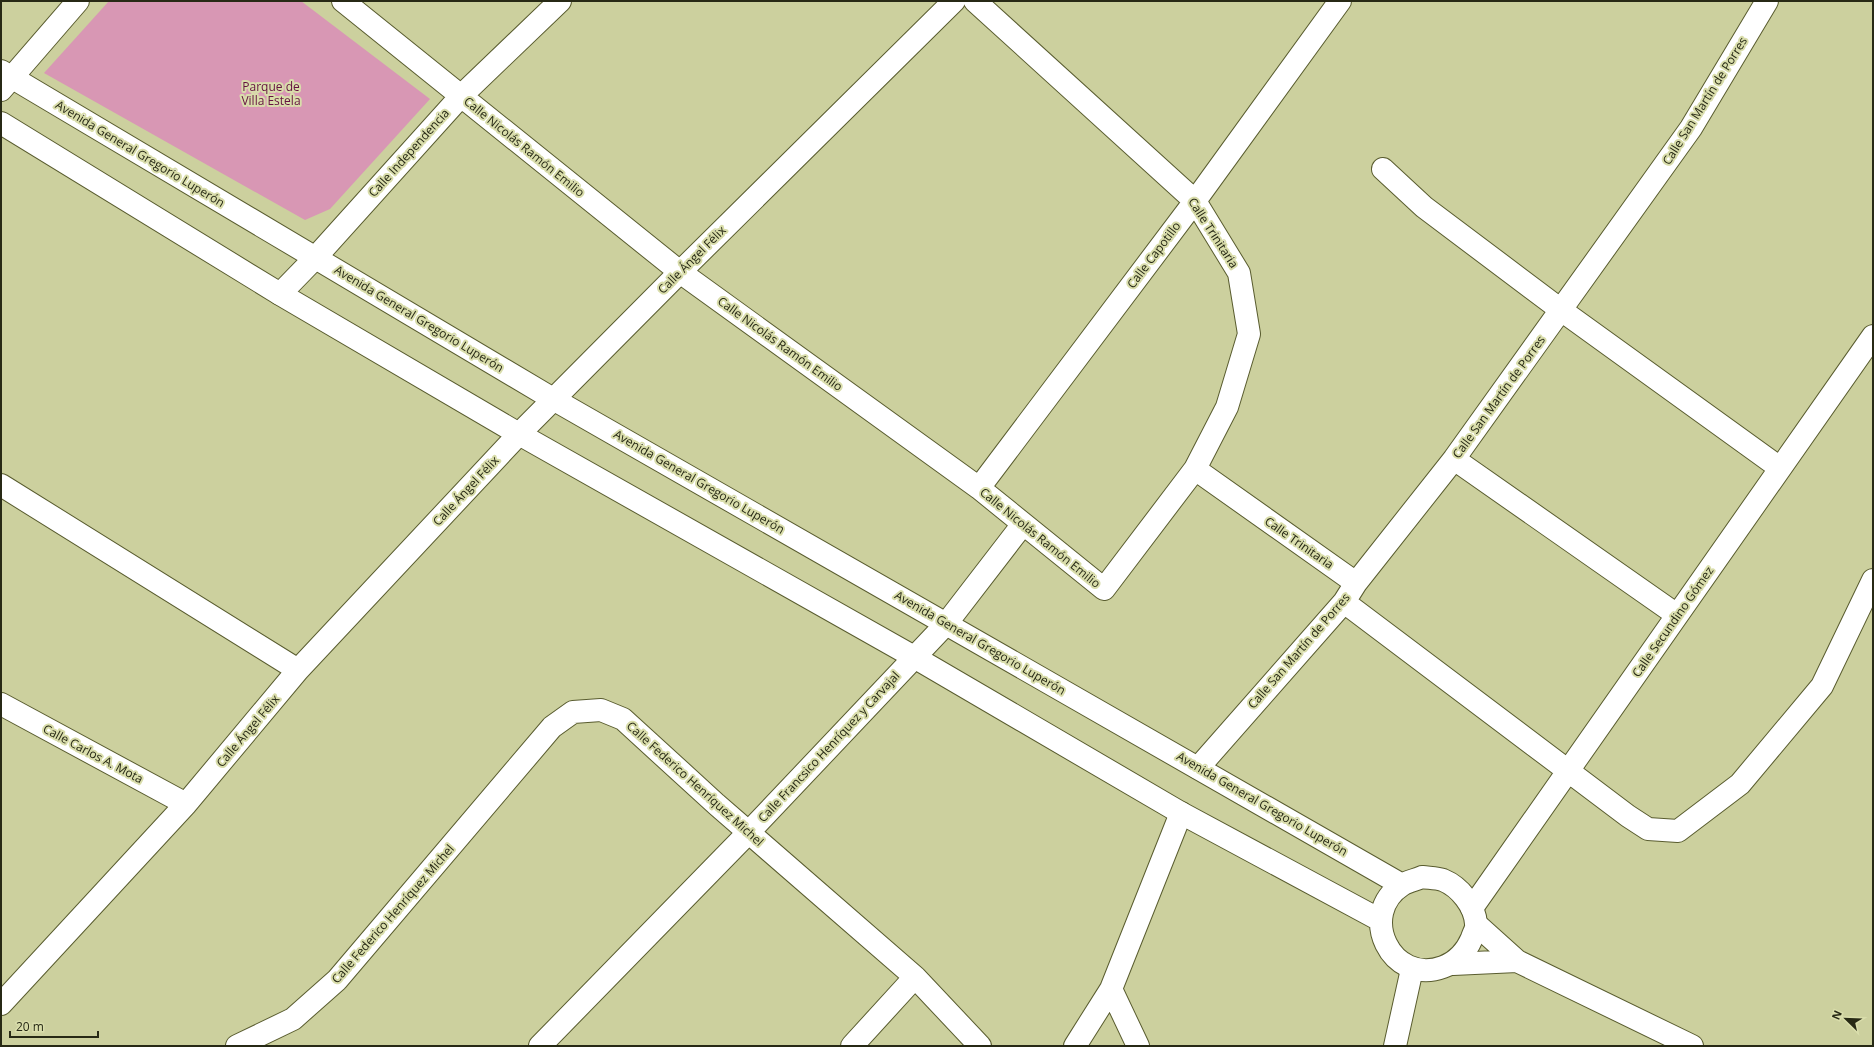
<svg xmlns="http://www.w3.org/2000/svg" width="1874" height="1047" viewBox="0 0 1874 1047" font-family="'Open Sans',sans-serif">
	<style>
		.green { fill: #d897b4 }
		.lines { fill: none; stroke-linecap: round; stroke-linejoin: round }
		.minor-casing { stroke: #595c2f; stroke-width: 24 }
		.secondary-casing { stroke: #595c2f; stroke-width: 24 }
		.minor { stroke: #fff; stroke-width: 22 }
		.secondary { stroke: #fff; stroke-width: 22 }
		.labels { text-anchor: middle; stroke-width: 4; stroke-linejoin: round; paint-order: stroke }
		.park-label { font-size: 12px; fill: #641240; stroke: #d9ddab }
		.street-label { font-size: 12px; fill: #272915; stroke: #d9ddab }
	</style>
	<rect width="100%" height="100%" fill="#ccd09e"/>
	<path class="green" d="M 109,1 L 301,1 L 430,99 L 330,209 L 305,220 L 44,73 Z"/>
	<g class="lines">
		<g class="minor-casing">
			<path id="minor" d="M 343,1 L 680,272 L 979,488 L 1104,589 L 1195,469 L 1227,407 L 1249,334 L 1239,273 L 1195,201 L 975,1
				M 1383,169 L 1424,207 L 1561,310 L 1780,468
				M 280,294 L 315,258 L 461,96 L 560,1
				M 1454,459 L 1677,615
				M 1195,469 L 1356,583
				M 1,485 L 298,670
				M 979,488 L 1195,201 L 1340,1
				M 1344,602 L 1628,816 L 1648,829 L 1678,831 L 1740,784 L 1822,686 L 1873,580
				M 1,704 L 186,804
				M 1198,768 L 1344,602 L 1356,583 L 1454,459 L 1691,128 L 1767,1
				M 1472,908 L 1873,336
				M 1477,925 L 1517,961 L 1692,1046
				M 1453,964 L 1517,961
				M 1111,989 L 1138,1046
				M 1,1004 L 186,804 L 298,670 L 519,434 L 680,272 L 954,1
				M 237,1046 L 293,1019 L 337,980 L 552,727 L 573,712 L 601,710 L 623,719 L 716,804 L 915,977 L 980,1046
				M 540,1046 L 749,832 L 946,624 L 1023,524
				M 852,1046 L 915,977
				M 1075,1046 L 1111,989 L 1181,813
				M 1395,1046 L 1412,969"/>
		</g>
		<g class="secondary-casing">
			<path id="secondary" d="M 1,71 L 553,399 L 1402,885
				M 1,90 L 78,1
				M 1,123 L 280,294 L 519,434 L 914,657 L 1181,813 L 1380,920
				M 1422,877 C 1429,878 1437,878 1443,880 C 1460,887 1475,906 1476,924 C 1477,928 1473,934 1472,938 C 1466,952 1457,962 1443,967 C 1391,986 1357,914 1402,885 C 1408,881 1416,880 1422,877 Z"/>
		</g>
		<use href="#minor" class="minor"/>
		<use href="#secondary" class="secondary"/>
	</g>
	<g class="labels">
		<g class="park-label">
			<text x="271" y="91">Parque de<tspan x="271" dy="14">Villa Estela</tspan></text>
		</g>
		<g class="street-label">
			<text transform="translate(1705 101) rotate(-58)" y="4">Calle San Martín de Porres</text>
			<text transform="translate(524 147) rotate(39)" y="4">Calle Nicolás Ramón Emilio</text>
			<text transform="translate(409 153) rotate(-48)" y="4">Calle Independencia</text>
			<text transform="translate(140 154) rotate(31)" y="4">Avenida General Gregorio Luperón</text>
			<text transform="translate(1213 233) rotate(57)" y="4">Calle Trinitaria</text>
			<text transform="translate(1154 255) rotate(-53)" y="4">Calle Capotillo</text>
			<text transform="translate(692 260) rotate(-45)" y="4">Calle Ángel Félix</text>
			<text transform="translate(419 319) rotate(31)" y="4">Avenida General Gregorio Luperón</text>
			<text transform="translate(780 344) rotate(36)" y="4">Calle Nicolás Ramón Emilio</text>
			<text transform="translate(1499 397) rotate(-54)" y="4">Calle San Martín de Porres</text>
			<text transform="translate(699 482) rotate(30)" y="4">Avenida General Gregorio Luperón</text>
			<text transform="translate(466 491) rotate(-47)" y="4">Calle Ángel Félix</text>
			<text transform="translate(1040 538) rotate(39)" y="4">Calle Nicolás Ramón Emilio</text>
			<text transform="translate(1299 543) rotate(35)" y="4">Calle Trinitaria</text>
			<text transform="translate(1673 622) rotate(-55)" y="4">Calle Secundino Gómez</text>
			<text transform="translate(980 643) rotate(30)" y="4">Avenida General Gregorio Luperón</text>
			<text transform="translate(1299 651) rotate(-49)" y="4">Calle San Martín de Porres</text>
			<text transform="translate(248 731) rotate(-50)" y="4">Calle Ángel Félix</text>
			<text transform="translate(829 747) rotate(-47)" y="4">Calle Francsico Henríquez y Carvajal</text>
			<text transform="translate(93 754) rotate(28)" y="4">Calle Carlos A. Mota</text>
			<text transform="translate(695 784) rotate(42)" y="4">Calle Federico Henríquez Michel</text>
			<text transform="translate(1262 804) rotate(30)" y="4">Avenida General Gregorio Luperón</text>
			<text transform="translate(393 914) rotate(-49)" y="4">Calle Federico Henríquez Michel</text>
		</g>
	</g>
	<rect width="1874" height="1047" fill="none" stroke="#272915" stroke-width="4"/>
	<g transform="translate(1846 1019) rotate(293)" stroke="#d9ddab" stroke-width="3" paint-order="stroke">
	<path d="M0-3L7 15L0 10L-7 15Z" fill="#272915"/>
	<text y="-6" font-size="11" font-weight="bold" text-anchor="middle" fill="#272915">N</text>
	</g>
	<path d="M10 1031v6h88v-6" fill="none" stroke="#272915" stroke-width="2"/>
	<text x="16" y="1031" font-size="12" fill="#272915" stroke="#d9ddab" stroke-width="3" paint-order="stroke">20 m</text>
</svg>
